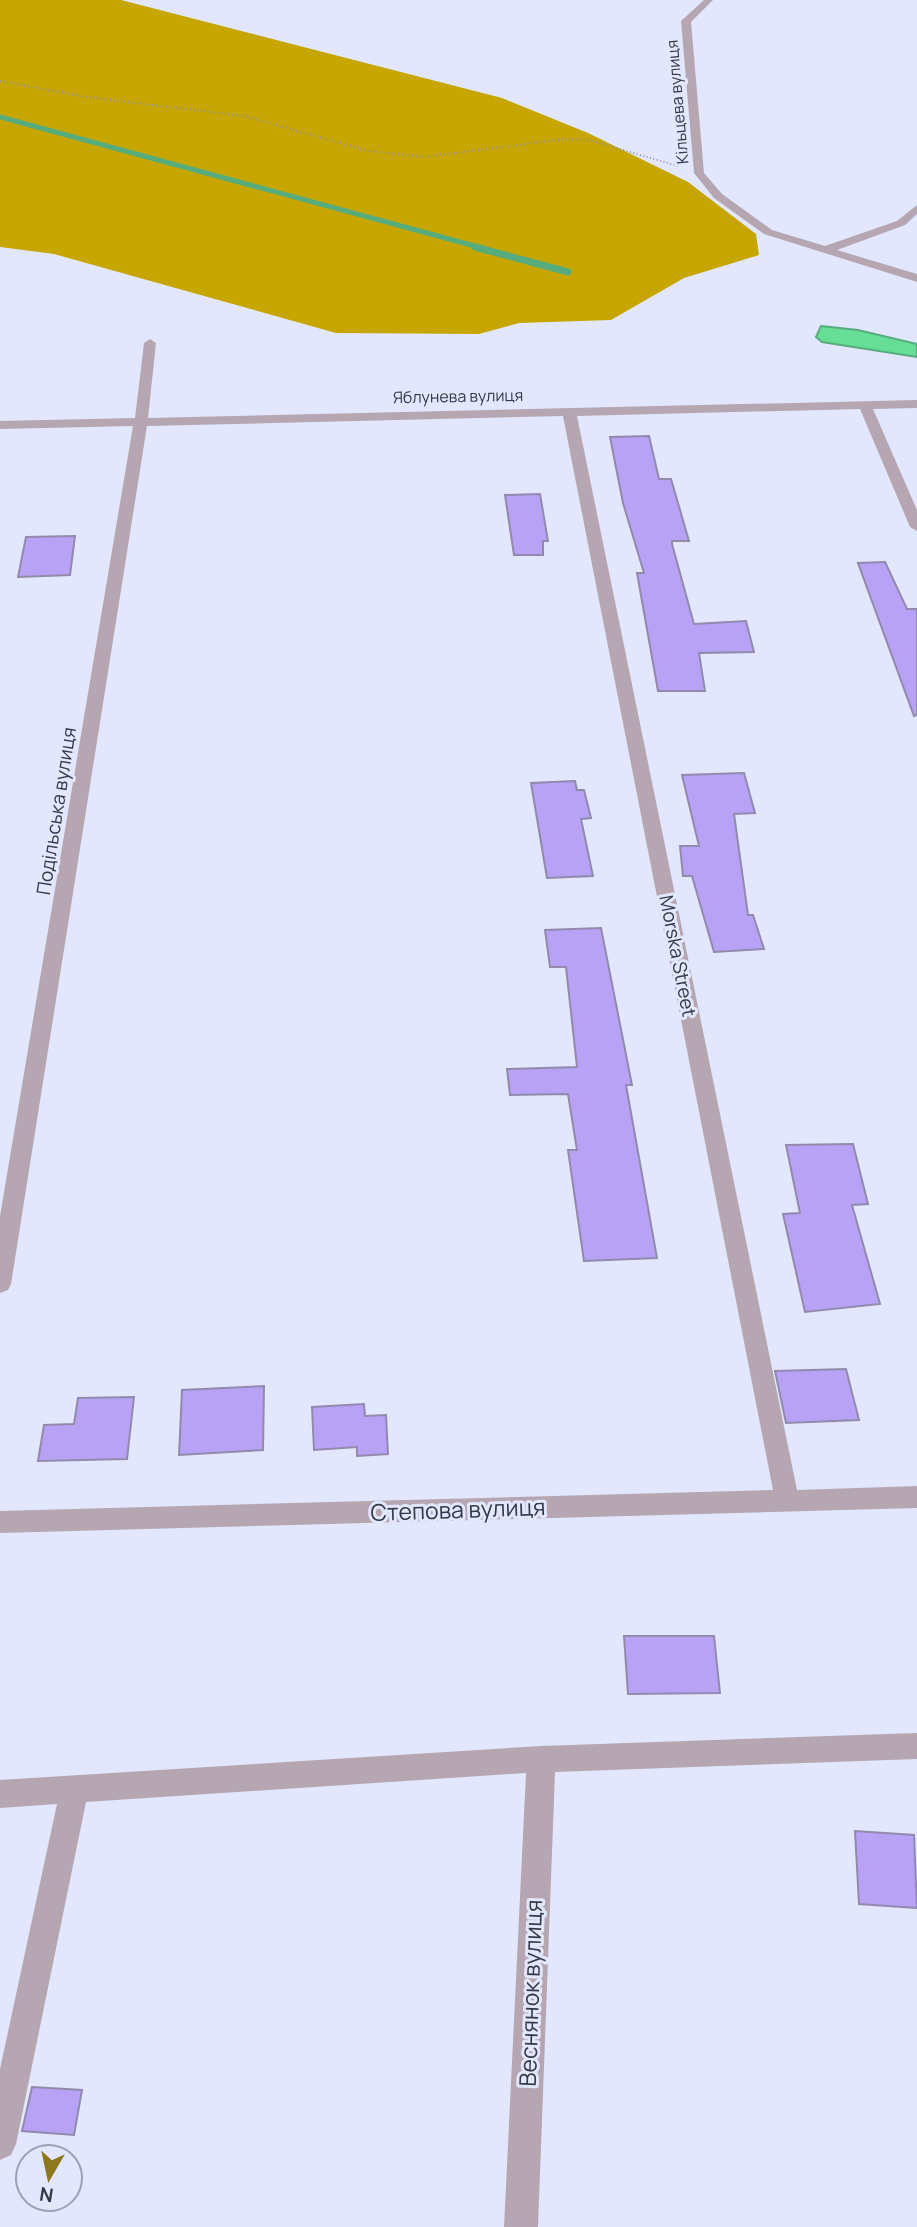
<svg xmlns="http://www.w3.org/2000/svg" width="917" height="2227" viewBox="0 0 917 2227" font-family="Manrope,sans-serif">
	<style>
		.forest { fill: #c7a601 }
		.water { fill: #66de96; stroke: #57ac7e; stroke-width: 2 }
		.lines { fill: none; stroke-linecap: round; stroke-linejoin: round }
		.stream-far1 { stroke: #57ac7e; stroke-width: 5 }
		.stream { stroke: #57ac7e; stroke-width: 7 }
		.building { fill: #b7a2f6; stroke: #918aac; stroke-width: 2 }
		.path { stroke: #8d91a4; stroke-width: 2; stroke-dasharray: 1 2.5; stroke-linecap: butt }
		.street { fill: #b5a6b1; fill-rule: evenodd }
		.labels { text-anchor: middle; stroke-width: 6; stroke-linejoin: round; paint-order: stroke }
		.far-street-label { font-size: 16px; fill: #353847; stroke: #e2e7fd }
		.street-label { font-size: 19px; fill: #353847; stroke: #e2e7fd }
		.near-street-label { font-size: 23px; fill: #353847; stroke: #e2e7fd }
	</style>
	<rect width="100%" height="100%" fill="#e2e7fd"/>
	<path class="forest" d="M 0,0 L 121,0 L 502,98 L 588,133 L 688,182 L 756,234 L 759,255 L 684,278 L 611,320 L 519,323 L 479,334 L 336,333 L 54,254 L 0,247 Z"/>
	<path class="water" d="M 821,326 L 858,330 L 917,344 L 917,357 L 822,342 L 816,337 Z"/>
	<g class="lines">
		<path class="stream-far1" d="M 0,117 L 482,248"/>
		<path class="stream" d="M 475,247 L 568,272"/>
	</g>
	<path class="building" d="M 649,436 L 659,479 L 671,479 L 689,541 L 672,541 L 672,544 L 694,624 L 746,621 L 754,652 L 699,653 L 705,691 L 658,691 L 637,573 L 644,573 L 623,503 L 610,437 Z
		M 540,494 L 548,541 L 543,541 L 543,555 L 514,555 L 505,495 Z
		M 75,536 L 70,575 L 18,577 L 26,537 Z
		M 885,562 L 907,609 L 917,609 L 917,715 L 914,716 L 858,563 Z
		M 744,773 L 755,813 L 734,814 L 748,915 L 753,915 L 764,949 L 714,952 L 692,876 L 683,876 L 680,846 L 699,846 L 682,775 Z
		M 575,781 L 577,790 L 584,790 L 591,818 L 581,819 L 593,876 L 547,878 L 531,783 Z
		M 601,928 L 632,1085 L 626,1085 L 657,1258 L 584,1261 L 568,1150 L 577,1150 L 568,1094 L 510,1095 L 507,1069 L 577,1067 L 566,967 L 550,967 L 545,930 Z
		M 853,1144 L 868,1204 L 852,1205 L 880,1304 L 805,1312 L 783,1214 L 800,1213 L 786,1145 Z
		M 846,1369 L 859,1420 L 786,1423 L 775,1371 Z
		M 264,1386 L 263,1450 L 179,1455 L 182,1390 Z
		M 134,1397 L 127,1459 L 38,1461 L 44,1425 L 74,1424 L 78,1398 Z
		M 364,1404 L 365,1416 L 386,1415 L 388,1454 L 357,1456 L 357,1447 L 314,1450 L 312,1407 Z
		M 624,1636 L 714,1636 L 720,1693 L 628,1694 Z
		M 855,1831 L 914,1835 L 917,1908 L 859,1904 Z
		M 32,2087 L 82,2090 L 74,2135 L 22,2131 Z"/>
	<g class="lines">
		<path class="path" d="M 0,81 L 87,97 L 244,116 L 369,151 L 424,157 L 565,139 L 589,140 L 678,166"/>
		<path class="street" d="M 704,0 L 713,0 L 691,22 L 704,173 L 722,194 L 772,230 L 825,246 L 897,221 L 917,205 L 917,214 L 905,225 L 837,250 L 917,274 L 917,282 L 764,234 L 714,198 L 694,173 L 681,21 Z
			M 150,339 L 156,343 L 148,418 L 917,400 L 917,408 L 873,409 L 917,510 L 917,531 L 910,527 L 860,409 L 577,416 L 797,1490 L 917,1486 L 917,1508 L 0,1533 L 0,1511 L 773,1490 L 563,416 L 147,426 L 11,1284 L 8,1290 L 0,1293 L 0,1216 L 133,426 L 0,429 L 0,421 L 135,418 L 144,343 Z
			M 917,1733 L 917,1759 L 555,1772 L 538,2227 L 504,2227 L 526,1773 L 86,1802 L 16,2144 L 11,2155 L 0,2160 L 0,2069 L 57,1804 L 0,1808 L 0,1780 L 541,1746 Z"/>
	</g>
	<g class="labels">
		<g class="far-street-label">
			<text transform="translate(677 102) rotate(-95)" y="6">Кільцева вулиця</text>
			<text transform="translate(458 396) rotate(-1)" y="6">Яблунева вулиця</text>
		</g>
		<g class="street-label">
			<text transform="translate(56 811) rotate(-81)" y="7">Подільська вулиця</text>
			<text transform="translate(678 956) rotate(79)" y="7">Morska Street</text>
		</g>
		<g class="near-street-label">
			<text transform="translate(458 1510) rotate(-2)" y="8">Степова вулиця</text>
			<text transform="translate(531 1993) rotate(-88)" y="8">Веснянок вулиця</text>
		</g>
	</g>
	<g transform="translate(49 2178) rotate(189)"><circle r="33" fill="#e2e7fd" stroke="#9da1b4" stroke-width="2"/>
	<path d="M0-5L12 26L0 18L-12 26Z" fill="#8e781d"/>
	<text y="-10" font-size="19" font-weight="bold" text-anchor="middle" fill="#353847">N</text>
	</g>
</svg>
